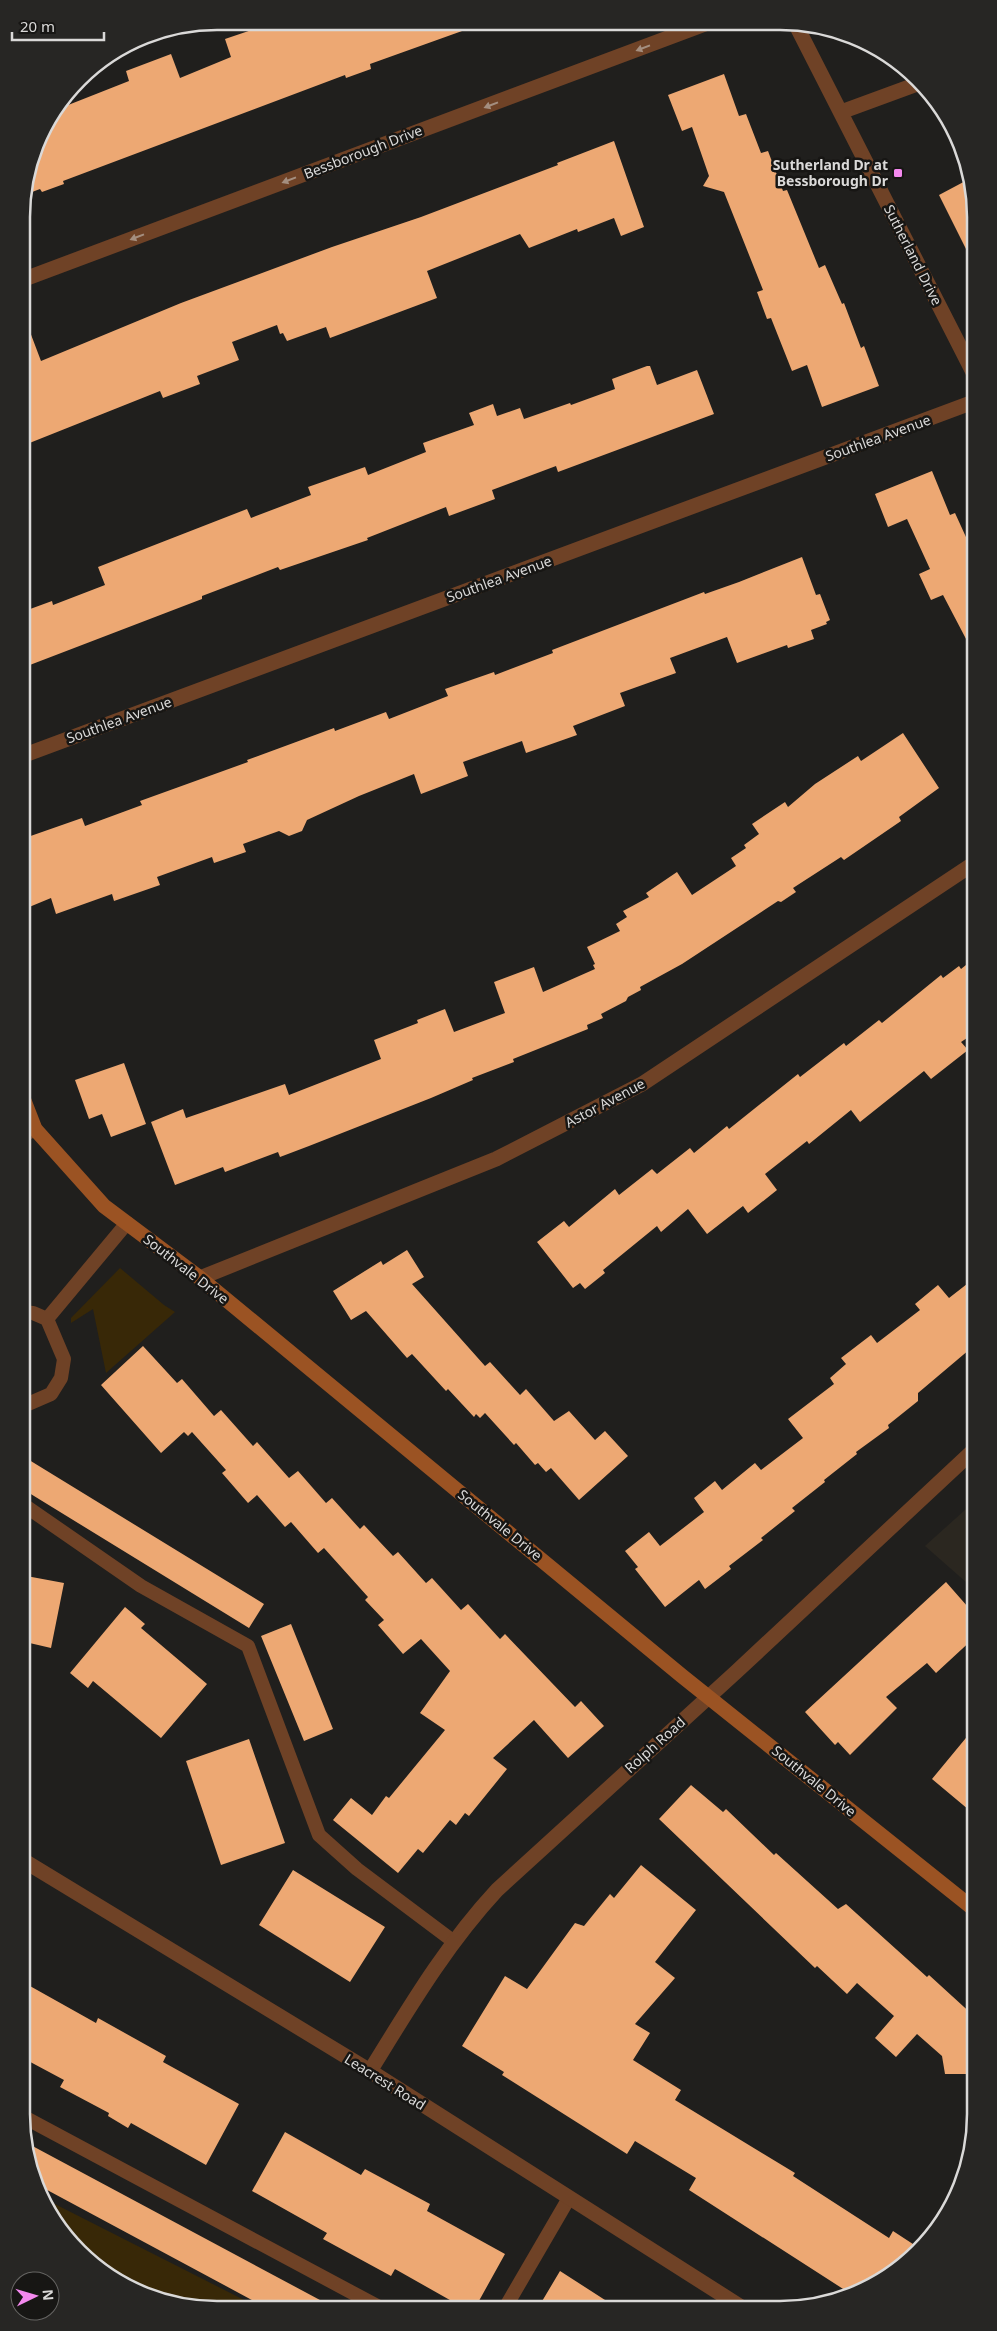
<svg xmlns="http://www.w3.org/2000/svg" width="997" height="2331" viewBox="0 0 997 2331" font-family="'Noto Sans',sans-serif">
	<style>
		.built { fill: #2b2720 }
		.green { fill: #382807 }
		.building { fill: #eda873 }
		.lines { fill: none; stroke-linecap: round; stroke-linejoin: round }
		.lane { stroke: #6f4226; stroke-width: 14 }
		.street { stroke: #6f4226; stroke-width: 15 }
		.secondary { stroke: #9b5323; stroke-width: 15 }
		.oneway { fill: #a48e7f }
		.poi-dot { fill: #f589ef; stroke: #171614; stroke-width: 2 }
		.labels { text-anchor: middle; stroke-width: 5; stroke-linejoin: round; paint-order: stroke }
		.street-label { font-size: 14px; fill: #dad9d8; stroke: #171614 }
		.poi-label { font-size: 14px; font-weight: bold; fill: #dad9d8; stroke: #171614; text-anchor: end }
		.rim { fill: none; stroke: #dad9d8; stroke-width: 2.5 }
	</style>
	<rect width="100%" height="100%" fill="#201f1d"/>
	<path class="built" d="M 975,1501 L 975,1590 L 925,1546 Z"/>
	<path class="green" d="M 120,1268 L 164,1305 L 175,1312 L 106,1373 L 93,1309 L 71,1323 L 71,1318 Z
		M 41,2197 L 258,2307 L 179,2306 L 131,2290 L 88,2261 L 48,2212 Z"/>
	<path class="building" d="M 275,22 L 475,23 L 476,26 L 370,64 L 371,69 L 346,78 L 345,75 L 63,181 L 64,184 L 42,192 L 40,189 L 24,195 L 41,131 L 58,109 L 129,81 L 126,71 L 171,54 L 180,78 L 231,57 L 225,39 Z
		M 724,74 L 739,116 L 746,114 L 761,153 L 768,151 L 783,191 L 787,190 L 819,268 L 825,265 L 842,304 L 844,303 L 861,348 L 864,346 L 879,386 L 822,407 L 807,365 L 792,371 L 771,318 L 767,319 L 757,292 L 763,290 L 724,192 L 703,186 L 709,176 L 692,127 L 682,131 L 668,95 Z
		M 614,141 L 644,227 L 621,236 L 614,218 L 578,232 L 577,229 L 529,248 L 520,234 L 427,271 L 437,298 L 330,338 L 326,327 L 287,341 L 283,333 L 280,334 L 277,325 L 232,342 L 239,360 L 197,376 L 200,384 L 163,398 L 160,391 L 22,446 L 22,317 L 24,316 L 41,361 L 181,303 L 332,247 L 421,217 L 558,165 L 557,163 Z
		M 971,178 L 976,217 L 976,269 L 939,195 Z
		M 647,366 L 650,366 L 657,385 L 697,370 L 714,414 L 558,472 L 556,466 L 492,490 L 495,499 L 449,516 L 446,507 L 367,538 L 368,540 L 280,570 L 278,567 L 202,596 L 202,599 L 22,668 L 22,612 L 52,601 L 53,605 L 105,585 L 98,567 L 247,509 L 251,518 L 311,495 L 308,487 L 365,467 L 368,475 L 426,452 L 423,443 L 474,425 L 469,413 L 493,404 L 497,416 L 520,408 L 524,419 L 570,403 L 571,405 L 615,389 L 612,379 Z
		M 932,471 L 950,515 L 955,513 L 976,559 L 976,658 L 943,595 L 931,600 L 919,574 L 930,569 L 907,519 L 888,527 L 875,494 Z
		M 802,557 L 816,595 L 820,594 L 830,620 L 826,622 L 827,624 L 811,630 L 814,639 L 788,648 L 787,645 L 737,663 L 727,637 L 670,658 L 676,673 L 620,693 L 625,706 L 573,726 L 577,735 L 526,753 L 522,741 L 463,762 L 468,776 L 421,794 L 414,774 L 359,796 L 307,820 L 302,831 L 289,836 L 279,831 L 243,844 L 246,852 L 214,863 L 212,857 L 157,877 L 160,885 L 114,901 L 112,894 L 56,914 L 51,898 L 22,910 L 22,839 L 82,818 L 85,826 L 142,805 L 140,801 L 248,762 L 247,760 L 334,728 L 335,731 L 386,712 L 389,719 L 448,696 L 445,689 L 494,672 L 495,675 L 553,653 L 552,650 L 704,592 L 705,594 L 739,582 Z
		M 903,733 L 939,788 L 899,817 L 901,821 L 844,860 L 841,857 L 793,888 L 796,892 L 781,902 L 778,901 L 682,964 L 640,987 L 641,990 L 628,997 L 626,1001 L 601,1014 L 603,1018 L 587,1025 L 588,1029 L 513,1059 L 514,1062 L 472,1078 L 473,1080 L 431,1098 L 309,1146 L 280,1157 L 278,1152 L 225,1172 L 223,1167 L 175,1185 L 151,1122 L 183,1109 L 186,1118 L 285,1084 L 289,1095 L 381,1059 L 374,1040 L 418,1023 L 417,1020 L 445,1009 L 454,1032 L 505,1013 L 494,982 L 534,967 L 543,992 L 595,969 L 593,965 L 595,964 L 587,947 L 620,931 L 616,924 L 627,917 L 623,911 L 649,897 L 646,893 L 677,872 L 692,895 L 736,866 L 731,858 L 746,848 L 744,845 L 759,834 L 752,824 L 785,802 L 788,807 L 815,784 L 858,756 L 861,761 Z
		M 976,957 L 976,1032 L 961,1042 L 968,1050 L 931,1079 L 924,1071 L 860,1122 L 851,1110 L 809,1144 L 807,1141 L 765,1174 L 777,1190 L 748,1213 L 743,1206 L 707,1234 L 688,1209 L 661,1232 L 657,1226 L 603,1270 L 605,1273 L 585,1289 L 580,1283 L 573,1288 L 537,1242 L 564,1221 L 569,1227 L 615,1189 L 619,1195 L 652,1169 L 657,1174 L 690,1148 L 694,1153 L 727,1126 L 729,1129 L 798,1074 L 800,1077 L 844,1043 L 846,1046 L 879,1020 L 882,1023 L 941,975 L 943,978 L 959,966 L 961,969 Z
		M 124,1063 L 146,1124 L 111,1137 L 102,1114 L 89,1119 L 75,1080 Z
		M 407,1250 L 424,1277 L 412,1284 L 485,1366 L 490,1362 L 520,1395 L 526,1389 L 554,1421 L 569,1411 L 595,1440 L 605,1431 L 628,1456 L 579,1500 L 551,1468 L 546,1472 L 538,1463 L 535,1465 L 516,1443 L 514,1445 L 485,1413 L 480,1418 L 476,1414 L 474,1417 L 448,1389 L 446,1391 L 412,1354 L 407,1358 L 366,1311 L 351,1320 L 333,1291 L 381,1261 L 383,1265 Z
		M 976,1277 L 976,1344 L 918,1393 L 918,1401 L 888,1425 L 889,1428 L 856,1452 L 857,1454 L 824,1480 L 825,1482 L 792,1508 L 795,1511 L 761,1538 L 763,1540 L 729,1566 L 731,1569 L 705,1589 L 699,1580 L 665,1607 L 635,1569 L 638,1567 L 625,1551 L 649,1532 L 660,1546 L 704,1512 L 694,1498 L 715,1481 L 722,1490 L 755,1463 L 761,1470 L 803,1438 L 788,1419 L 834,1384 L 830,1378 L 846,1364 L 841,1358 L 871,1335 L 877,1343 L 920,1310 L 915,1304 L 938,1285 L 949,1298 Z
		M 143,1346 L 177,1383 L 182,1379 L 214,1416 L 221,1410 L 253,1446 L 257,1442 L 289,1478 L 298,1471 L 326,1503 L 332,1498 L 360,1529 L 364,1525 L 393,1556 L 398,1552 L 426,1583 L 432,1578 L 461,1610 L 468,1604 L 500,1639 L 505,1634 L 575,1707 L 581,1701 L 604,1726 L 568,1758 L 534,1720 L 493,1758 L 507,1769 L 469,1816 L 465,1813 L 456,1825 L 450,1820 L 423,1853 L 418,1849 L 398,1873 L 333,1820 L 351,1798 L 372,1815 L 386,1796 L 389,1798 L 445,1730 L 420,1713 L 450,1671 L 421,1639 L 403,1654 L 378,1625 L 384,1620 L 365,1600 L 368,1597 L 324,1548 L 318,1553 L 291,1522 L 285,1527 L 257,1495 L 248,1503 L 222,1473 L 226,1470 L 192,1432 L 188,1436 L 184,1432 L 161,1453 L 101,1385 Z
		M 21,1455 L 264,1604 L 249,1628 L 21,1488 Z
		M 21,1575 L 64,1583 L 51,1648 L 21,1641 Z
		M 946,1582 L 975,1615 L 975,1637 L 936,1673 L 927,1663 L 886,1697 L 897,1708 L 850,1755 L 838,1742 L 835,1745 L 805,1712 Z
		M 125,1607 L 145,1624 L 141,1628 L 207,1684 L 161,1738 L 93,1681 L 88,1688 L 70,1673 Z
		M 291,1624 L 333,1729 L 304,1741 L 261,1636 Z
		M 975,1727 L 975,1815 L 932,1779 Z
		M 249,1739 L 285,1843 L 221,1865 L 186,1761 Z
		M 691,1785 L 723,1812 L 726,1809 L 774,1855 L 776,1853 L 838,1909 L 846,1904 L 927,1977 L 929,1975 L 975,2017 L 975,2074 L 945,2074 L 942,2056 L 917,2034 L 896,2057 L 875,2038 L 894,2016 L 857,1983 L 847,1994 L 817,1966 L 815,1968 L 659,1819 Z
		M 641,1865 L 696,1910 L 655,1962 L 675,1978 L 635,2024 L 650,2033 L 633,2060 L 681,2090 L 675,2100 L 795,2173 L 793,2176 L 889,2238 L 893,2231 L 919,2248 L 889,2277 L 851,2294 L 689,2190 L 696,2178 L 635,2141 L 627,2154 L 502,2075 L 504,2072 L 462,2046 L 505,1976 L 527,1989 L 575,1923 L 584,1926 L 610,1894 L 614,1898 Z
		M 293,1870 L 385,1927 L 350,1982 L 259,1925 Z
		M 21,1981 L 96,2023 L 98,2018 L 166,2056 L 163,2062 L 239,2104 L 206,2165 L 131,2123 L 128,2128 L 108,2116 L 109,2113 L 60,2087 L 64,2080 L 21,2057 Z
		M 285,2132 L 361,2175 L 365,2169 L 430,2204 L 427,2211 L 505,2254 L 475,2308 L 464,2308 L 395,2269 L 391,2276 L 323,2239 L 327,2233 L 252,2191 Z
		M 25,2142 L 333,2307 L 265,2307 L 36,2184 L 28,2165 Z
		M 560,2271 L 619,2309 L 538,2308 Z"/>
	<g class="lines">
		<path class="lane" d="M 47,1319 L 127,1223
			M 21,1407 L 51,1394 L 61,1378 L 64,1359 L 47,1319 L 33,1313 L 21,1312
			M 21,1503 L 141,1586 L 248,1646 L 319,1835 L 357,1869 L 453,1941
			M 22,2116 L 379,2307
			M 505,2308 L 569,2198"/>
		<path class="street" d="M 796,25 L 976,378
			M 841,112 L 920,83
			M 22,280 L 705,24
			M 22,756 L 976,401
			M 21,1135 L 35,1129
			M 200,1278 L 496,1159 L 642,1084 L 976,862
			M 21,1859 L 370,2071 L 746,2310
			M 370,2071 C 409,2008 446,1945 497,1890 L 736,1672 L 975,1449"/>
		<path class="secondary" d="M 21,1093 L 35,1129 L 104,1206 L 200,1278 L 682,1676 L 975,1910"/>
	</g>
	<defs><path id="oneway-solid" d="M-6-.8H1V-3.2L6.5 0L1 3.2V.8H-6Z" transform="scale(1.25)"/></defs>
	<g class="oneway">
		<use href="#oneway-solid" transform="translate(643 48) rotate(159)"/>
		<use href="#oneway-solid" transform="translate(491 105) rotate(159)"/>
		<use href="#oneway-solid" transform="translate(289 180) rotate(159)"/>
		<use href="#oneway-solid" transform="translate(137 237) rotate(159)"/>
	</g>
	<rect class="poi-dot" x="893" y="168" width="10" height="10" rx="2.5"/>
	<g class="labels">
		<g class="street-label">
			<text transform="translate(363 152) rotate(-21)" y="5">Bessborough Drive</text>
			<text transform="translate(913 255) rotate(63)" y="5">Sutherland Drive</text>
			<text transform="translate(878 438) rotate(-20)" y="5">Southlea Avenue</text>
			<text transform="translate(499 579) rotate(-20)" y="5">Southlea Avenue</text>
			<text transform="translate(119 720) rotate(-20)" y="5">Southlea Avenue</text>
			<text transform="translate(605 1103) rotate(-28)" y="5">Astor Avenue</text>
			<text transform="translate(186 1269) rotate(38)" y="5">Southvale Drive</text>
			<text transform="translate(500 1525) rotate(39)" y="5">Southvale Drive</text>
			<text transform="translate(655 1745) rotate(-42)" y="5">Rolph Road</text>
			<text transform="translate(814 1781) rotate(39)" y="5">Southvale Drive</text>
			<text transform="translate(385 2082) rotate(32)" y="5">Leacrest Road</text>
		</g>
		<g class="poi-label">
			<text x="888" y="170">Sutherland Dr at<tspan x="888" dy="16">Bessborough Dr</tspan></text>
		</g>
	</g>
	<path d="M0 0H997V2331H0ZM217 30H780A187 187 0 0 1 967 217V2114A187 187 0 0 1 780 2301H217A187 187 0 0 1 30 2114V217A187 187 0 0 1 217 30Z" fill="#272624" fill-rule="evenodd"/>
	<path class="rim" d="M217 30H780A187 187 0 0 1 967 217V2114A187 187 0 0 1 780 2301H217A187 187 0 0 1 30 2114V217A187 187 0 0 1 217 30Z"/>
	<g transform="translate(35 2296) rotate(85)"><circle r="24" fill="#171614" stroke="#656462"/>
	<path d="M0-4L9 19L0 12L-9 19Z" fill="#f589ef"/>
	<text y="-8" font-size="14" font-weight="bold" text-anchor="middle" fill="#dad9d8">N</text>
	</g>
	<path d="M12 32v8h92v-8" fill="none" stroke="#dad9d8" stroke-width="2.5"/>
	<text x="20" y="32" font-size="15" fill="#dad9d8" stroke="#171614" stroke-width="4" paint-order="stroke">20 m</text>
</svg>
